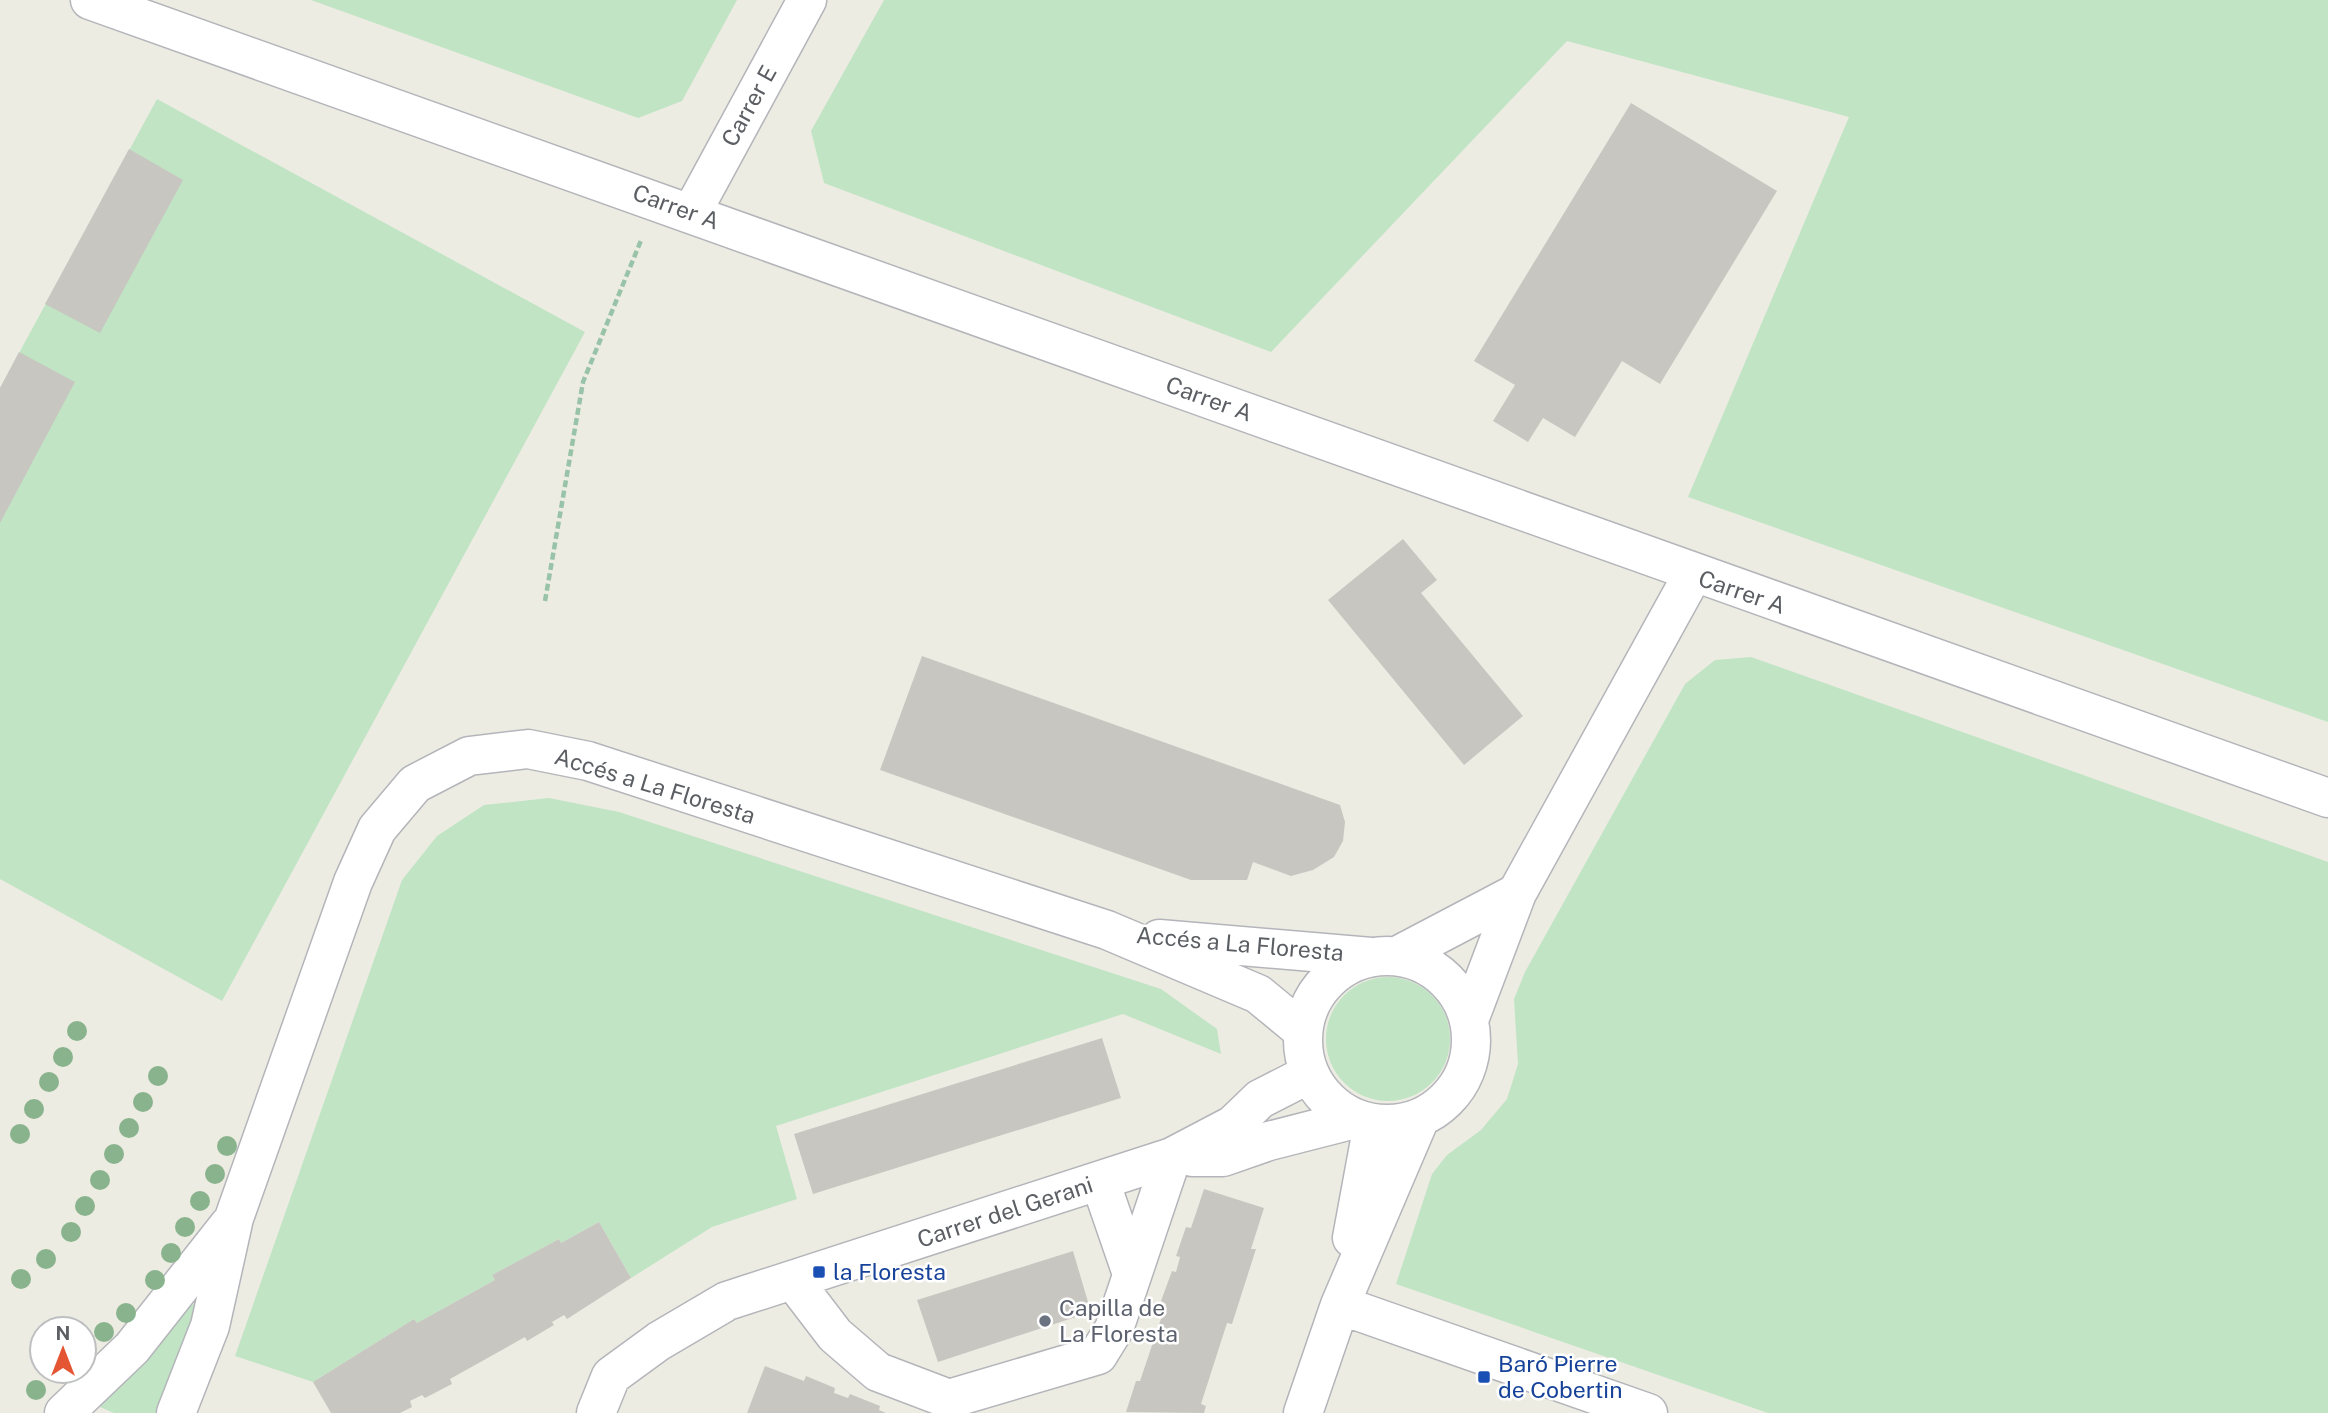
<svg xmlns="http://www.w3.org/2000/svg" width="2328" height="1413" viewBox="0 0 2328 1413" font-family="'Public Sans',sans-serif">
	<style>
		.green { fill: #c0e4c4 }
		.building { fill: #c8c6c0 }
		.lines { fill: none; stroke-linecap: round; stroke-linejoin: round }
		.minor-casing { stroke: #b4b5ba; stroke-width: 41 }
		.path { stroke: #98c3a9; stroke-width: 4.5; stroke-dasharray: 7 3.5; stroke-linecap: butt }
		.minor { stroke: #fff; stroke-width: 38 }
		.tree { fill: #89b38c }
		.transit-dot { fill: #1a4fb4; stroke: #fff; stroke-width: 2.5 }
		.worship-dot { fill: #6b7280; stroke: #fff; stroke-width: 2.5 }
		.labels { text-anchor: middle; stroke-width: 5; stroke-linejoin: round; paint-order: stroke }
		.street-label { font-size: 23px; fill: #5b5e63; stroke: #fff }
		.transit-label { font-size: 23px; fill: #164399; stroke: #fff; text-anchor: start }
		.worship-label { font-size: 23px; fill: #5b616d; stroke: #fff; text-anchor: start }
	</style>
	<rect width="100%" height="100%" fill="#edece3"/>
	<path class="green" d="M 311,0 L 737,0 L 682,101 L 638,118 Z
		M 884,0 L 2328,0 L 2328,722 L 1688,497 L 1849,117 L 1567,41 L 1271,352 L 824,183 L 811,131 Z
		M 157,99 L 585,332 L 222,1001 L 0,879 L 0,388 Z
		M 1751,657 L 2328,862 L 2328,1413 L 1768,1413 L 1396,1284 L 1432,1174 L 1447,1155 L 1481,1130 L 1507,1099 L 1518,1064 L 1514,999 L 1525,972 L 1685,684 L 1715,660 Z
		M 549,798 L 619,812 L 1161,989 L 1217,1029 L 1221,1054 L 1123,1014 L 776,1126 L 797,1199 L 712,1227 L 631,1278 L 599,1222 L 561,1243 L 559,1239 L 492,1275 L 495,1280 L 417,1323 L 414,1319 L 313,1382 L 235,1356 L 402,880 L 437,836 L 484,805 Z
		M1326 1039a62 62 0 1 1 124 0a62 62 0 1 1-124 0Z
		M 194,1304 L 195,1313 L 160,1413 L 114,1413 L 91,1403 L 185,1309 Z"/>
	<path class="building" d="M 1631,103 L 1777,191 L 1660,384 L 1622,361 L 1575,437 L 1543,418 L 1528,442 L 1493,421 L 1515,385 L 1474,361 Z
		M 129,149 L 183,180 L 100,333 L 45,304 Z
		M 19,352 L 75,382 L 0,523 L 0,388 Z
		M 1403,539 L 1437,580 L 1421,593 L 1523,716 L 1464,765 L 1328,600 Z
		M 922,656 L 1340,805 L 1345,822 L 1343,841 L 1334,857 L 1313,870 L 1291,876 L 1253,862 L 1247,880 L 1191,880 L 880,770 Z
		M 1102,1038 L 1121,1098 L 813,1194 L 794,1134 Z
		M 1204,1189 L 1264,1208 L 1251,1249 L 1256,1249 L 1232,1324 L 1227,1323 L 1201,1404 L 1206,1406 L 1204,1413 L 1126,1412 L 1136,1381 L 1140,1381 L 1166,1304 L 1161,1301 L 1172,1271 L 1176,1272 L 1180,1257 L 1176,1256 L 1186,1227 L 1191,1228 Z
		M 599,1222 L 631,1278 L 567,1319 L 564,1315 L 552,1322 L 554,1325 L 527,1341 L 525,1337 L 450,1379 L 452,1384 L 425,1398 L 422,1395 L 410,1401 L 412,1407 L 400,1413 L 331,1413 L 313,1382 L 414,1319 L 417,1323 L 495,1280 L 492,1275 L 559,1239 L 561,1243 Z
		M 1073,1251 L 1091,1312 L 938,1362 L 917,1300 Z
		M 765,1366 L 804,1381 L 806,1376 L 835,1388 L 834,1393 L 848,1398 L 850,1394 L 880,1406 L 879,1410 L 886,1413 L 747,1413 Z"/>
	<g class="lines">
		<g class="minor-casing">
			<path id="minor" d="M 90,0 C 837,263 1581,535 2328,798
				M 692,212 L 807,0
				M 1159,939 L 1371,957
				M1303 1040a84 84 0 1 1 168 0a84 84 0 1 1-168 0Z
				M 1397,956 L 1517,893
				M 1469,1020 L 1517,893 L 1693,574
				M 1192,1157 L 1223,1157 L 1269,1141 L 1355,1119
				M 1100,1181 L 1132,1274
				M 1352,1238 L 1373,1124
				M 793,1280 L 835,1335 L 878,1372 L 949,1399 L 1098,1355 L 1114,1329 L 1172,1157
				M 1340,1305 L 1648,1413
				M 64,1413 L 132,1348 L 229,1225
				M 176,1413 L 210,1326 L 234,1218 L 353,882 L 377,829 L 415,784 L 469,756 L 528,749 L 588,761 L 1107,930 L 1258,994 L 1303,1031
				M 596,1413 L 611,1376 L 659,1341 L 727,1301 L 1172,1157 L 1233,1125 L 1260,1099 L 1309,1074
				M 1303,1413 L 1340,1305 L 1420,1118"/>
		</g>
		<path class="path" d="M 545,601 L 583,382 L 642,238"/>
		<use href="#minor" class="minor"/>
	</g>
	<g class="tree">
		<circle cx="77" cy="1031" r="10"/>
		<circle cx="63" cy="1057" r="10"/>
		<circle cx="158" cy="1076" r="10"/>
		<circle cx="49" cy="1082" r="10"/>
		<circle cx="143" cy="1102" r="10"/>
		<circle cx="34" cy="1109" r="10"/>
		<circle cx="129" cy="1128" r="10"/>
		<circle cx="20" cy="1134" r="10"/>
		<circle cx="227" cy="1146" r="10"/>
		<circle cx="114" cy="1154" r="10"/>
		<circle cx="215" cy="1174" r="10"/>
		<circle cx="100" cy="1180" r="10"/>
		<circle cx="200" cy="1201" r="10"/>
		<circle cx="85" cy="1206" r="10"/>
		<circle cx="185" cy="1227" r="10"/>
		<circle cx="71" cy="1232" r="10"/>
		<circle cx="171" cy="1253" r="10"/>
		<circle cx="46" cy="1259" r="10"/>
		<circle cx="21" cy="1279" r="10"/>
		<circle cx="155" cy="1280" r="10"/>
		<circle cx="126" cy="1313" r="10"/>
		<circle cx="104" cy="1332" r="10"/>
		<circle cx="36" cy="1390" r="10"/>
	</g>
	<g class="transit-dot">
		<rect x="812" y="1265" width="14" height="14" rx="3.5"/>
		<rect x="1477" y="1370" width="14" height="14" rx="3.5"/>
	</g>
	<circle class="worship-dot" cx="1045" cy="1321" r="7"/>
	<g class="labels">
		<g class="street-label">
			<text transform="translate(749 106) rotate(-61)" y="8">Carrer E</text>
			<text transform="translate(676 207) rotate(20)" y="8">Carrer A</text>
			<text transform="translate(1209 399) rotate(20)" y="8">Carrer A</text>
			<text transform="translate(1742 592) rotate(19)" y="8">Carrer A</text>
			<text transform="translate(655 786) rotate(17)" y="8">Accés a La Floresta</text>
			<text transform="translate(1240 944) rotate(5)" y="8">Accés a La Floresta</text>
			<text transform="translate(1005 1212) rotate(-18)" y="8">Carrer del Gerani</text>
		</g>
		<g class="transit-label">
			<text x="833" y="1280">la Floresta</text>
			<text x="1498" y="1372">Baró Pierre<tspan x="1498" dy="26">de Cobertin</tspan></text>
		</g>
		<g class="worship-label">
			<text x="1059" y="1316">Capilla de<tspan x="1059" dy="26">La Floresta</tspan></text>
		</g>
	</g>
	<g transform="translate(63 1350)"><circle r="33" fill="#ffffff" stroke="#bdbfc1" stroke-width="2"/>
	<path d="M0-5L12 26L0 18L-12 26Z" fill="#e35533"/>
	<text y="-10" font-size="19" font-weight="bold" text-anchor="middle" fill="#5b5e63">N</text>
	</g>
</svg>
